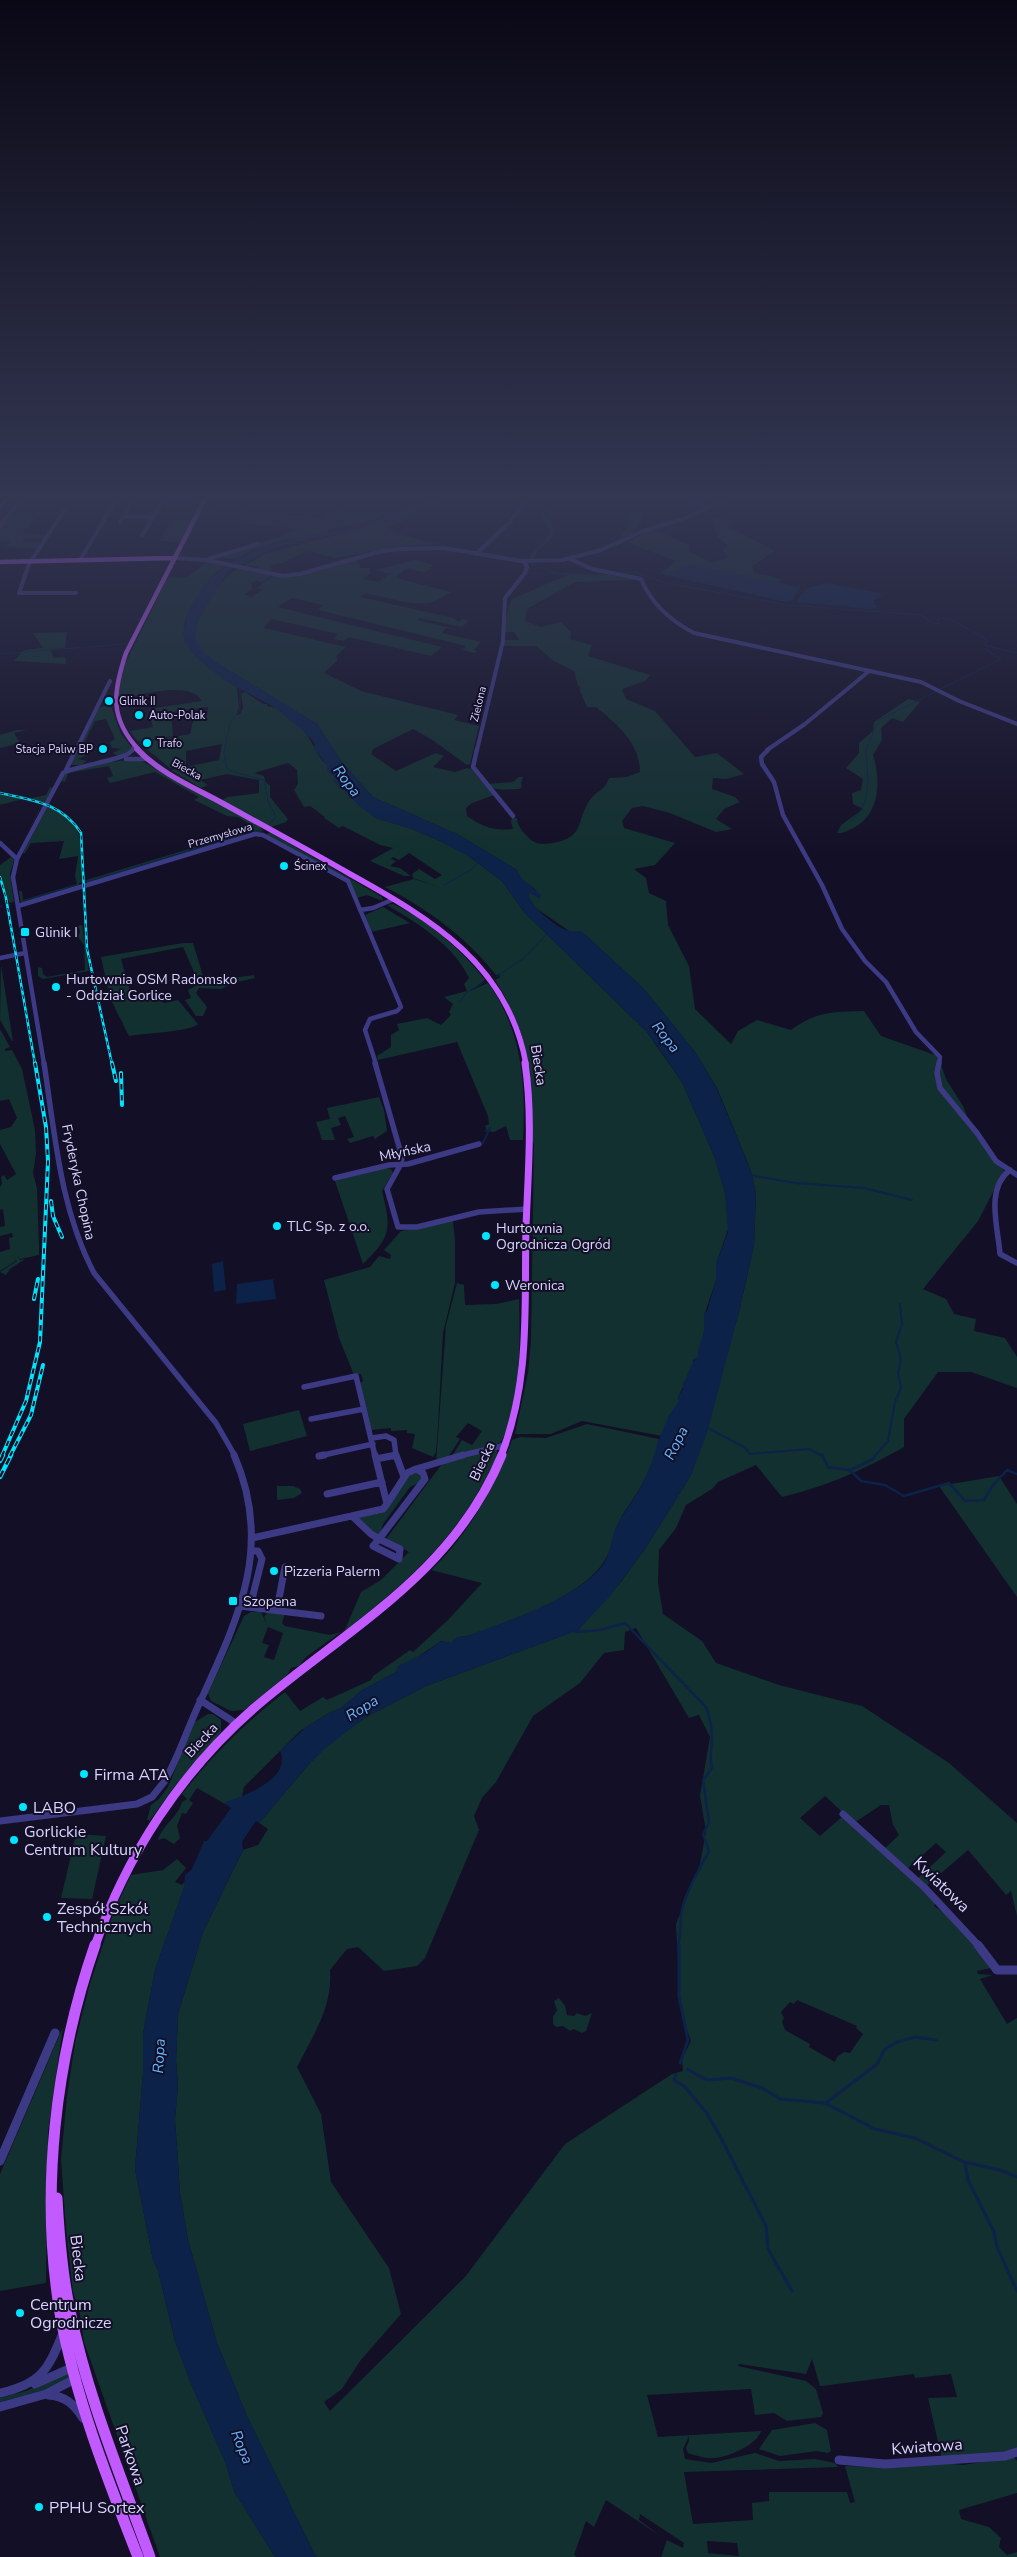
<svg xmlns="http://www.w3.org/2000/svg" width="1017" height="2557" viewBox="0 0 1017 2557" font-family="'Nunito Sans',sans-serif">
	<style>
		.green { fill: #12302f; fill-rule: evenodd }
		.water { fill: #0c2248 }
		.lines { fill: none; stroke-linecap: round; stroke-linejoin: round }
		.stream-far3 { stroke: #0c2248; stroke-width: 1 }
		.stream-far2 { stroke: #0c2248; stroke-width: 2 }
		.stream-far1 { stroke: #0c2248; stroke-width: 2.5 }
		.stream { stroke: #0c2248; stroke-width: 3 }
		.minor-far4 { stroke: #3d3a85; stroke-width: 4 }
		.minor-far3 { stroke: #3d3a85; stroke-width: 4.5 }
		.minor-far2 { stroke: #3d3a85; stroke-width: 5.5 }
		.minor-far1 { stroke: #3d3a85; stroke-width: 7 }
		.minor { stroke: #3d3a85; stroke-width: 9 }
		.major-far4 { stroke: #c25bff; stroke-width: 4.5 }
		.major-far3 { stroke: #c25bff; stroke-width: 5.5 }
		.major-far2 { stroke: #c25bff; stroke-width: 7 }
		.major-far1 { stroke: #c25bff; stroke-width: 9 }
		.major { stroke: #c25bff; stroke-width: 11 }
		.rail-far2-casing { stroke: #00e5ff; stroke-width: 2.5 }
		.rail-far1-casing { stroke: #00e5ff; stroke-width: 4 }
		.rail-casing { stroke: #00e5ff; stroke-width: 4.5 }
		.rail-far2 { stroke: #130f26; stroke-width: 1; stroke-dasharray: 4; stroke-linecap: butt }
		.rail-far1 { stroke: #130f26; stroke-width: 2; stroke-dasharray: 5.5; stroke-linecap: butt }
		.rail { stroke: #130f26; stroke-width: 2.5; stroke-dasharray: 7; stroke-linecap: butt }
		.poi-dot { fill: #00e5ff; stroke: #130f26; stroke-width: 2 }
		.labels { text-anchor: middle; stroke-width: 4; stroke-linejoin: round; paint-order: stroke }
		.far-poi-label { font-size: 11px; fill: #d9d4ff; stroke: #130f26; text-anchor: start }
		.far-street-label { font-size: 11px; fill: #d9d4ff; stroke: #130f26 }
		.poi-label { font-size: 14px; fill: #d9d4ff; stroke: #130f26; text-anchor: start }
		.street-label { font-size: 14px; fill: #d9d4ff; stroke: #130f26 }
		.water-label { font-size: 15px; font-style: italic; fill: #62b6ff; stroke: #130f26 }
		.near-poi-label { font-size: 16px; fill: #d9d4ff; stroke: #130f26; text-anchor: start }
		.near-street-label { font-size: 16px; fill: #d9d4ff; stroke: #130f26 }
	</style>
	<rect width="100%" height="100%" fill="#130f26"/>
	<path class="green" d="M 26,499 L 65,499 L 62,503 L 79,504 L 80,501 L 74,500 L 75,499 L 88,499 L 80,510 L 61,511 L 49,508 L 22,533 L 47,535 L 44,539 L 25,538 L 22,542 L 41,543 L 38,549 L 6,547 L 10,542 L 0,541 L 0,529 Z
		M 348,499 L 410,499 L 416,502 L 417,499 L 434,499 L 366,521 L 366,523 L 331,528 L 326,533 L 280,541 L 249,551 L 237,559 L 224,558 L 226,555 L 284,535 L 326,518 L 326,515 Z
		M 447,499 L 450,499 L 432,510 L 387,528 L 404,536 L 437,544 L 395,547 L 335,558 L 307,551 L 282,563 L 270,565 L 272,569 L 269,572 L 257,569 L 257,566 L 244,566 L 265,554 L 385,522 Z
		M 562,499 L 620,499 L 624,504 C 590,505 576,489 550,518 L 556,533 L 536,553 L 534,560 L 529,560 C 530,549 553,542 548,528 C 547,525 543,521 541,517 L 542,511 Z
		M 623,499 L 640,499 L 644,513 C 640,525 633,537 620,538 C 628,529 630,509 623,499 Z
		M 204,508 L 323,518 L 298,529 L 237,523 L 244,512 L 220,510 L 218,514 L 201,514 Z
		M 718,517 L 733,522 L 729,527 L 775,551 L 752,566 L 754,573 L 780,579 L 779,583 L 755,579 L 670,573 L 670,576 L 661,573 L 676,561 L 627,542 L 653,529 L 689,545 L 689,551 L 712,563 L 729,557 L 723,552 L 727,545 L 717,536 L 713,519 Z
		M 172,519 L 192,520 L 180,542 L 159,541 Z
		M 203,560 L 225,566 C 221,570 215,572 211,577 C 186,612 167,636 208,667 C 217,674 226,681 237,687 L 239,707 L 236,715 L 240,714 L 243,708 L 241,694 L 245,692 L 263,704 L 267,704 L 267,706 L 276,708 C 284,715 295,721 303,730 C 313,741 317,758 328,766 L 327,770 L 334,776 L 335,782 L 364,809 L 376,818 L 412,829 L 442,842 L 466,854 L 502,881 L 524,912 L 646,1031 L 682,1082 L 715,1158 L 725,1193 L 729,1227 L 716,1264 L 716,1280 L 704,1316 L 704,1332 L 698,1357 L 693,1360 L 693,1367 L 678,1397 L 679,1402 L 669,1416 L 662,1436 L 582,1421 L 551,1434 L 515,1434 L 528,1373 L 531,1341 L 534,1144 L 532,1140 C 532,1074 531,1038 495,980 L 500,977 L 499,974 L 496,975 C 465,936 429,910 385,887 L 414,879 L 439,887 L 413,878 L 412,874 L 419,869 L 435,879 L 442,875 L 409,853 L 399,860 L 393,857 L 391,859 L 396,861 L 390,866 L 400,868 L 411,876 L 404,876 L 370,861 L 393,848 L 380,845 L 343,826 L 339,828 L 324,818 L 325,817 L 310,806 L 304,807 L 294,790 L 298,784 L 297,770 L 288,763 L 254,773 L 264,776 L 266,783 L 270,785 L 270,797 L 288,819 L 286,822 L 271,827 L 222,800 L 228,797 L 259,793 L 259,780 L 227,774 L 200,780 L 208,785 L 201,788 L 171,770 L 219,760 L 222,744 L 186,751 L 186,765 L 170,768 L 139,743 L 190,734 C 194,720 190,718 207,716 L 208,707 L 171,712 L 173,736 L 138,742 L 130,731 L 153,727 L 151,720 L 153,719 L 146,716 L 151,715 L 149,709 L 202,701 C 189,679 139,696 118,699 L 120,677 L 125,664 L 168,577 L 186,578 L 206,563 L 201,562 Z
		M 355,560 L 361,566 L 359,568 L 371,568 L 369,570 L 371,573 L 362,579 L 378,582 L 390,574 L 376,570 L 414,560 L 433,565 L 426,572 L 406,569 L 395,578 L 451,592 C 444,595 437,601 430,603 C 412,606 385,597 365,593 L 360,597 L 453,618 L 459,622 L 462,619 L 469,621 L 462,627 L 419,618 L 417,620 L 459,630 L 446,628 L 442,633 L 481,642 L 474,650 L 477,651 L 475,653 L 462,650 L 466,646 L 318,610 L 323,605 L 292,598 L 278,607 L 442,647 L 431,656 L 348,637 L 344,641 L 334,639 L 338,634 L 271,619 L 264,628 L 346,647 L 336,656 L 338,660 L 324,673 L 361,691 L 458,715 L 454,720 L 479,726 L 470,764 L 467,765 L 434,741 L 413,729 L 373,749 L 371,754 L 396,771 L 436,753 L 444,756 L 433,767 L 455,772 L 467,768 L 471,769 L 494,795 L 472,803 L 466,808 L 467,816 C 483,827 494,831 513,829 L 511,822 L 512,818 L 517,818 C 517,827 525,834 531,840 C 537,845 545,844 553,843 C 586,837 575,821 590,800 C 597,790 604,792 609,778 L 627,777 L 640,772 C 640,743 617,724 596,707 L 587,707 L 580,691 L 580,686 L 578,686 L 574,671 L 554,661 L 536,646 L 502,646 L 503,640 L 519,640 L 514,632 L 504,632 L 508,609 L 512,599 L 568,575 L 609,575 L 634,580 L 575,582 L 527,609 L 525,621 L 541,627 L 561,622 L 571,632 L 570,639 L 592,645 L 588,656 L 650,675 L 645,681 L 622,689 L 626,699 L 655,711 L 695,757 L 717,753 L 744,774 L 726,779 L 713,778 L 712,789 L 735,797 L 740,802 L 724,809 L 716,819 L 732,829 L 716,832 L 670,813 L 643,806 L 632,808 L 622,821 L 624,828 L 675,843 L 655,865 L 634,869 L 646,878 L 649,893 L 666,901 L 668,925 L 689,966 L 695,1009 L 731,1044 L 738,1031 L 757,1020 L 791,1030 C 817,1011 833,1012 864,1011 L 881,1036 L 938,1056 L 946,1079 L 963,1106 L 972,1128 L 1004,1171 L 978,1221 L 923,1289 L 946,1299 L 954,1314 L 976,1319 L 974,1331 L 1005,1338 L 1017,1357 L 1017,1388 L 971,1372 L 938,1372 L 904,1419 L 904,1447 C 861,1471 830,1485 782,1497 L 756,1465 L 718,1482 L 712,1489 L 686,1505 L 676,1528 L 659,1550 L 658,1583 L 663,1614 L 702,1641 L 716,1663 L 779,1685 L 862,1706 L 949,1763 L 1017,1823 L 1017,1916 L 1011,1891 L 1006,1895 L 968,1850 L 925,1887 L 917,1879 L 946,1852 L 936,1843 L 907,1869 L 884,1849 L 899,1835 L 893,1825 L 889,1805 L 881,1805 L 854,1823 L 825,1796 L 800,1818 L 820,1836 L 843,1816 L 936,1902 L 934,1906 L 959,1923 L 991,1968 L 977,1971 L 978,1974 L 993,1975 L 980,1979 L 1007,2024 L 1017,2018 L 1017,2451 L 942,2459 L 928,2398 L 957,2397 L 951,2374 L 915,2378 L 914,2374 L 822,2386 L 820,2386 L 812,2359 L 806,2374 L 739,2364 L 738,2366 L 806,2381 L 816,2389 L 823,2413 L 821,2417 L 787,2421 L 774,2413 L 755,2415 L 751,2389 L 647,2395 L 658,2437 L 761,2431 C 758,2444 729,2457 715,2458 C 706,2459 697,2456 688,2453 L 686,2448 L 689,2441 L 689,2436 L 683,2449 L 685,2459 L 711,2463 L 755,2453 L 779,2461 L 815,2459 L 835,2463 L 838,2467 L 684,2472 L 693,2524 L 753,2520 L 752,2503 L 769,2501 L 769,2492 L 847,2492 L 850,2503 L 855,2502 L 845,2466 L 882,2467 L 943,2463 L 963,2465 L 1014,2457 L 1017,2461 L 1017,2493 L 959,2510 L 961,2519 L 989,2527 L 1001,2538 L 999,2547 L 1007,2555 L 1017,2552 L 1017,2557 L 661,2557 L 667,2540 L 683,2548 L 684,2543 L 640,2514 L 639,2520 L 662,2537 L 606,2500 L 594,2527 L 586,2521 L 574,2555 L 577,2557 L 316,2557 L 247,2416 L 217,2343 L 188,2240 L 180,2193 L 175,2119 L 178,2085 L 176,2060 L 178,2014 L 203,1932 L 243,1850 L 258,1845 L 268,1829 L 259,1823 L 310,1763 L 329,1744 L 366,1717 L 426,1686 L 578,1630 L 620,1583 L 647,1546 L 691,1475 L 739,1312 L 754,1245 L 756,1194 L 751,1171 L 717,1088 L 695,1052 L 644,989 L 581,931 L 569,931 L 536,908 L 529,899 L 528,891 L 533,894 L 536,890 L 521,879 L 517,870 L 459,835 L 373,797 L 343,764 L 317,724 L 212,660 C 206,655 197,648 195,639 C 192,622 222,577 236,570 C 245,567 262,574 271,576 L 262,582 L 256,580 L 251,583 L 252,589 L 245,594 L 252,597 L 262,590 L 257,588 L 273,576 L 280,577 ZM 636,1628 L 689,1718 L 699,1715 L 710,1737 L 700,1796 L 706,1831 L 700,1864 L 676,1924 L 681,2012 L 691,2041 L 682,2059 L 683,2071 L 672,2074 L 565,2144 L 465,2277 L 330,2411 L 324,2402 L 342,2389 L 360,2361 L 401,2314 L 389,2268 L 331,2182 L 321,2114 L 297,2067 C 313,2036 333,2006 330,1970 L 347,1949 L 358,1947 L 384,1971 L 417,1966 L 425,1958 L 479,1830 L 474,1816 L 482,1798 L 496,1782 L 533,1716 L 580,1683 L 604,1653 L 624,1650 L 625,1632 ZM 797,2000 L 857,2026 L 856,2028 L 863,2034 L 850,2053 L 844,2052 L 837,2057 L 835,2062 L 809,2047 L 810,2044 L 785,2030 L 782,2022 L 784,2018 L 781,2012 L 790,2002 L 794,2004 ZM 707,2541 L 737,2543 L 739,2556 L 708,2553 Z
		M 67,632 L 65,648 L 51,649 L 53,658 L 65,657 L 66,664 L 14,661 L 24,650 L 43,648 L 33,633 Z
		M 908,699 L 920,702 L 903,722 L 892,718 L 881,728 L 882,740 L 873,755 C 881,780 880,813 855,827 C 849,830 844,834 837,833 L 841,825 L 863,809 L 853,804 L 852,793 L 861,790 L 863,779 L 846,768 L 859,753 L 859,743 L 873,731 L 874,722 Z
		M 110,704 L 121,734 L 133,749 L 118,756 L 113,753 L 121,749 L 112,748 L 110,742 L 115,739 L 106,719 L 95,721 L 82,747 L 84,748 L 85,756 L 78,759 L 87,761 L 81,765 L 70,765 L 99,708 Z
		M 17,730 L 27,730 L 14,733 L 20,743 L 0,748 L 0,735 Z
		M 138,759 L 260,826 L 263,831 L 252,833 L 247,829 L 251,825 L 238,817 L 227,816 L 194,800 L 199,797 L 155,772 L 110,783 L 107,778 L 113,776 L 109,766 L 68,773 L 65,782 L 61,781 L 65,773 L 110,762 Z
		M 519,777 L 523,777 L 521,783 L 522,787 L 519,789 C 509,789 494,792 487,784 L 513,782 Z
		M 50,787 L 53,788 L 45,802 L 41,802 L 45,804 L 41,806 L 16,855 L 42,805 L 23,799 L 0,805 L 0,793 L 36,800 L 0,791 L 32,798 L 46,795 Z
		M 47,807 C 53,807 57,810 62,813 C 86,829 82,856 83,882 L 79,883 L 80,886 L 21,903 L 19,891 L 22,891 L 23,900 L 77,884 L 75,876 L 78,856 L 59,859 L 64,841 L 31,843 L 25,853 L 23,853 Z
		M 245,832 L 247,835 L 87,884 L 86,880 Z
		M 270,832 L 382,897 L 383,901 L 367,895 L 357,898 L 350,882 L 266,835 Z
		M 11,857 L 14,860 L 10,874 L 14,902 L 9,903 L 0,874 L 0,865 Z
		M 393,904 C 425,918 464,952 485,980 L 470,991 L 488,983 C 522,1030 526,1083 523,1140 L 510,1140 L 506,1126 L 494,1132 L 487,1131 L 485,1126 L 489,1124 L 488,1116 L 457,1042 L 378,1060 L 377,1056 L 391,1047 L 391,1035 L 399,1030 L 397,1024 L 427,1018 L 441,1025 L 451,1015 L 449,1012 L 453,1004 L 444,997 L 467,991 L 464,984 L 469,978 C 454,945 417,923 387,905 Z
		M 383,907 L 410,923 L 371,932 L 365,915 Z
		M 82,925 L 89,971 L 43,979 L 38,976 L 38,967 L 42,968 L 43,974 L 47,977 L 85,970 L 84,945 L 78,937 L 80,932 L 79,928 L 72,927 Z
		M 183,943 L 193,943 L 203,976 L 211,975 L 211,977 L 197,979 L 183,947 L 121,959 L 133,1002 L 157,997 L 164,1003 L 178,1000 L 198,1024 C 190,1032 144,1033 129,1036 L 110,998 L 101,957 Z
		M 1,965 L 13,1041 L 12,1041 L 0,1020 Z
		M 254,975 L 255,978 L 233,983 L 221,989 L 199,988 L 196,993 L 207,1007 L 203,1016 L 196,1016 L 185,1000 L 191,998 L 188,990 L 203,982 Z
		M 0,1029 L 10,1047 L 5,1049 L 5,1051 L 12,1050 L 22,1069 L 35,1130 L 36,1154 L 33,1173 L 37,1188 L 39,1247 L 39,1255 L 20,1259 L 17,1256 L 20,1260 L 25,1259 L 10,1269 L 6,1275 L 0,1272 L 17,1261 L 14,1258 L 16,1261 L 0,1271 L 0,1252 L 10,1249 L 9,1238 L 13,1237 L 12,1233 L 0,1236 L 0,1227 L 5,1226 L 3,1209 L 0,1210 L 0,1187 L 2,1184 L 1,1177 L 4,1175 L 7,1180 L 16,1174 L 0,1144 L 0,1130 L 11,1127 L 17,1118 L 9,1099 L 0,1101 Z
		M 379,1097 L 384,1110 L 387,1131 L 375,1139 L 373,1136 L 350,1143 L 347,1139 L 354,1137 L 345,1116 L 338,1118 L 341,1125 L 331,1128 L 335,1140 L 322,1140 L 316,1122 L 330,1119 L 327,1108 Z
		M 387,1168 L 391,1169 L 393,1173 L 382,1191 C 391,1227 392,1237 363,1264 L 335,1181 Z
		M 453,1221 L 455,1240 L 455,1283 L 443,1333 L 438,1426 L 436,1452 L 433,1457 L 412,1448 L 415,1434 L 407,1433 L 407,1430 L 391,1431 L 391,1428 L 371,1430 L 360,1383 L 363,1381 L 361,1374 L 354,1375 L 339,1338 L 324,1280 L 370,1267 L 379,1256 L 390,1259 L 391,1255 L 384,1250 L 401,1231 Z
		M 457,1283 L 464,1285 L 465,1305 L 496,1304 L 519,1299 C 520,1335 522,1414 500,1443 L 450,1459 L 462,1440 L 472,1445 L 482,1431 L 468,1423 L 456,1437 L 460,1439 L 446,1460 L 436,1463 L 446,1325 Z
		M 299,1410 L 307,1436 L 250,1451 L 243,1424 Z
		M 587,1424 L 659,1439 C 655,1466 640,1489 625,1511 C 614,1527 614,1548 603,1563 C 579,1599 508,1621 468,1636 L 458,1637 L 451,1643 L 441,1641 L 396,1672 L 361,1691 L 341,1708 L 329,1713 L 300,1731 L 244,1787 L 242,1797 L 225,1804 L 197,1788 L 189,1800 L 193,1803 L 186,1814 L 182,1813 L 177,1826 L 180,1838 L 174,1844 L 164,1838 L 158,1840 C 163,1824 178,1817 182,1802 L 187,1799 L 182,1794 C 213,1755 246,1722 285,1692 L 300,1711 L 323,1697 L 327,1700 L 371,1680 L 373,1676 L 410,1650 L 413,1652 L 448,1620 L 482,1583 L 431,1570 C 468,1535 495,1488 512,1440 L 520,1437 L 546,1438 Z
		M 496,1448 C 500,1454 492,1465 489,1472 C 453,1543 405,1583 344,1632 L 361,1592 L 381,1580 L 409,1552 L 386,1539 L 442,1464 Z
		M 418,1472 L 423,1476 L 419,1483 L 410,1487 L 383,1524 L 380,1535 L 376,1535 L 357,1517 L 382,1513 L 407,1474 Z
		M 999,1476 L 1017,1504 L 1017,1597 L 939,1486 Z
		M 277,1486 L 293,1486 L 300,1489 L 302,1493 L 294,1498 L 277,1500 Z
		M 251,1612 L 261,1612 L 268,1627 L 264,1617 L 267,1612 L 285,1614 L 282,1623 L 285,1626 L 330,1635 L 341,1632 L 306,1657 L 299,1666 L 291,1668 L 287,1675 L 244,1710 L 231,1711 L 211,1701 L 208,1693 L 244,1616 ZM 268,1627 L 283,1633 L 274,1660 L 264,1657 L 269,1645 L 262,1643 Z
		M 208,1714 L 213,1714 L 221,1720 L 221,1732 L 177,1783 L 150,1820 L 147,1820 L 151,1805 L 159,1799 L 168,1787 L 195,1722 Z
		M 76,1834 L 106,1836 L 92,1899 L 61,1898 Z
		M 177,1859 L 186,1868 L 175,1882 L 182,1885 L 187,1879 L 155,1970 L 143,2034 L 143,2073 L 135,2169 L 153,2260 L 158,2270 L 175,2341 L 190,2381 L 226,2464 L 234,2491 L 275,2557 L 160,2557 L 84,2342 L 80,2314 L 73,2292 L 66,2228 L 61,2159 L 67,2096 L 75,2043 L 89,1987 L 114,1911 L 131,1875 L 163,1870 Z
		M 559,1998 L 565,2006 L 567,2015 L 574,2016 L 577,2013 L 585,2016 L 592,2013 L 586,2031 L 582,2033 L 574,2029 L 570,2031 L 563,2026 L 556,2027 L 553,2024 L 553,2017 L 557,2010 L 554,2001 Z
		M 63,2027 L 48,2131 L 46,2283 L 0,2291 L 0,2174 Z
		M 64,2374 L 70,2374 L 70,2377 L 44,2390 L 0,2402 L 0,2398 L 26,2391 Z
		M 815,2423 L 827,2430 L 831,2451 L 828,2453 L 817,2451 L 780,2456 L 759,2449 L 772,2430 Z"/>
	<path class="water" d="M 434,499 L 447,499 L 415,512 L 358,529 L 279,546 L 229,570 L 203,612 L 198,622 L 195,639 L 204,652 L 212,660 L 317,724 L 343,764 L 373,797 L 459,835 L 517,870 L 522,879 L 541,895 L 540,899 L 528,892 C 529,905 556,928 569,931 C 573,931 578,931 581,931 L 644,989 L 695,1052 L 716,1087 L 751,1171 L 756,1194 L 754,1245 L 739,1312 L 707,1433 L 691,1475 L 647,1546 L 610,1596 L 578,1630 L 426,1686 L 366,1717 L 328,1746 L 310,1763 L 259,1823 L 256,1821 L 242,1842 L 243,1850 L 203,1932 L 178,2014 L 176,2062 L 178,2085 L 175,2119 L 180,2193 L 188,2240 L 217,2343 L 247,2416 L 316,2557 L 275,2557 L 234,2491 L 226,2464 L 189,2379 L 175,2341 L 158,2270 L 153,2260 L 135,2169 L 143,2073 L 143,2034 L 155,1970 L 184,1887 L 185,1875 L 192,1869 L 204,1841 L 207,1841 L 231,1808 L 225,1804 L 226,1802 C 245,1796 292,1778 280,1751 L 305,1728 L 329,1713 L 341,1708 L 361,1691 L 396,1672 L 398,1666 L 425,1653 L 441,1641 L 451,1643 L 458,1637 L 468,1636 C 505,1622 582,1597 604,1563 C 611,1552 611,1538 616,1527 C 626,1508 639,1494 647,1474 C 657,1451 662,1421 679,1402 L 678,1397 L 683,1389 L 683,1383 C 689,1375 691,1361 698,1356 L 698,1350 L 704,1332 L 704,1314 L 707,1311 L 716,1280 L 716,1264 L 728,1232 L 725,1193 L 715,1158 L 682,1082 L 660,1050 L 646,1031 L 524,912 L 502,881 L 473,859 L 442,842 L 412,829 L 376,818 L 358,805 L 335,782 L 334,776 L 327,770 L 327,766 L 314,748 L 315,744 C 303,728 288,720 276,708 L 226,681 L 200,661 L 185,643 L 183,632 L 189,609 L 210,578 L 237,559 L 258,550 L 304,536 L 356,528 Z
		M 686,565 L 694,565 L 800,587 L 792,601 L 786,602 L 670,576 L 670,573 Z
		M 828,583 L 879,593 L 882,596 L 874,600 L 874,604 L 878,606 L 872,609 L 796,602 L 807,588 Z
		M 223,1261 L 226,1290 L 214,1292 L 212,1264 Z
		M 273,1279 L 276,1299 L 236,1304 L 237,1284 Z"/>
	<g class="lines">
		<path class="stream-far3" d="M 560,499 L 547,518 L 555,534 L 536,551 L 532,564 L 557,574 L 612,574
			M 53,503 L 59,499
			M 619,573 L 634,572 L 662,582 L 787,605 L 921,615 L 934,624 L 939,623 L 938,619 L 948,618 L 983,637 L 987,641 L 984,645 L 1017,653
			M 0,654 L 125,644
			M 240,688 L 240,709 L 230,724 L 224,752 L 226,766 L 230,771 L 264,780 L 268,801 L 276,817 L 269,825
			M 851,821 L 860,811 L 866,799 L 868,779 L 866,749 L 879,720 L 1001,659 L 986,650 L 987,647
			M 251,832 L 262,829
			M 87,882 L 247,833
			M 444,885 L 471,870 L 479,862
			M 23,901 L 79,885
			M 9,905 L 11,904
			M 0,906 L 3,906
			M 496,977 L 524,958 L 547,934
			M 460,1002 L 466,993 L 485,982"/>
		<path class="stream-far2" d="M 483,1143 L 490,1128 L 486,1131
			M 750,1175 L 795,1183 L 864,1188 L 912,1200
			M 708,1428 L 744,1447 L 750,1454 L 809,1449 L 823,1456
			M 875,1456 L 888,1441 L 895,1402 L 901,1388 L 898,1373 L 901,1359 L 896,1342 L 902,1324 L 900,1304"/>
		<path class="stream-far1" d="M 822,1455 L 828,1467 L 850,1470 L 861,1481 L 885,1485 L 904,1496 L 949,1483 L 965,1501 L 984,1500 L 993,1485 L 1007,1470 L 1017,1474
			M 850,1470 L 873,1459 L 876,1455
			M 575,1632 L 600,1630 L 625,1623 L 706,1707 C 710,1717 712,1728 712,1739 C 712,1750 709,1757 712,1768 L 703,1780 L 709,1823 L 703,1834 L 709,1851 C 700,1868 683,1896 681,1915 C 680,1926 681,1935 678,1946"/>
		<path class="stream" d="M 679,1945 L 679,1997 L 688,2040 L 680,2063
			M 687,2069 L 707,2080 L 731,2078 L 762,2088 L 780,2099 L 825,2103 L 875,2129 L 915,2138 L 964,2162 L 1000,2170 L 1017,2177
			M 676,2075 L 674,2080 L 685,2087 L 706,2112 L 721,2138 L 766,2226 L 768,2249 L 792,2291
			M 826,2103 L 877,2064 L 885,2049 L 897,2042 L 915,2037 L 936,2040
			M 965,2163 L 968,2180 L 994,2232 L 997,2247 L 1017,2291"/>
		<path class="minor-far4" d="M 139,499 L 204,501
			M 687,499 L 710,507
			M 124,516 L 153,517
			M 120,522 L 134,499
			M 0,526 L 21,499
			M 142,536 L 163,500
			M 476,554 L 510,522 L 524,503
			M 174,558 L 206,560 L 283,576 L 300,574 L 382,551 L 400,549 L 444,548 L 521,561 L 563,560 L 601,550 L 643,531 L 683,519 L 728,499
			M 208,559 L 258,544
			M 570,559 L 592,569 L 641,579 C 651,603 671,621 694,633 L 921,682 L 959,701 L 1017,724
			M 80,560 L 117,499
			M 30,561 L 19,593 L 76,593
			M 31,561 L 65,509
			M 76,750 L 110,681
			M 133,750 L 134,746
			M 477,750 L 503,641 L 505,598 L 525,573 L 527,567 L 524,561
			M 767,750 L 805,724 L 868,672"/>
		<path class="minor-far3" d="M 477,749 L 473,767 L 513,816
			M 769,749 L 761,757 L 762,764 L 774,782 L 783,815 L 822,885 L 842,929 L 865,961 L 886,982 L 916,1032 L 940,1057 L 939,1064
			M 126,759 L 147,759
			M 66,770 L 76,749
			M 0,843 L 17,859
			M 18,906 L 255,834 L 263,835 L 348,881 L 401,1007 L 397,1011 L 370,1019 L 365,1030 L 376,1064
			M 360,910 L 373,908 L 394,899
			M 0,958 L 25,953
			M 44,1064 L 13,877 L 17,859 L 63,773 C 77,765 129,760 133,749"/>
		<path class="minor-far2" d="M 44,1063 C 55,1135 60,1208 94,1273 L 216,1423 L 235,1456
			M 375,1063 L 402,1157 L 401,1164 L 387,1189 L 398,1227 L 417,1227 L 479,1212 L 527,1209
			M 939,1063 L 937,1073 L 940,1088 L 977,1133 L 996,1161 L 1017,1175
			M 1010,1170 C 985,1189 998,1227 1000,1254 L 1017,1263
			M 335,1178 L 389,1165 L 408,1164 L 479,1144
			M 304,1387 L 356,1376 L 375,1456
			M 311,1419 L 364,1409
			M 372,1438 L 386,1436 L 394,1440 L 396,1455
			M 319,1456 L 373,1444
			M 390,1456 L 396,1456
			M 459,1456 L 506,1445"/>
		<path class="minor-far1" d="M 319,1456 L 324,1455
			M 376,1459 L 396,1455 L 404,1477
			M 416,1469 L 463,1455
			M 327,1494 L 382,1482
			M 352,1516 L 371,1534 L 379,1539
			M 252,1538 L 383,1509 L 387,1504 L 375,1455
			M 379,1539 L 400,1549 L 399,1559 L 373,1546 Z
			M 379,1539 L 425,1479 L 423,1473 L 416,1469 L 407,1473 L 387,1504
			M 240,1606 L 321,1616
			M 250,1607 L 262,1559 L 258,1551 L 252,1551
			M 277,1609 L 285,1567
			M 200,1700 L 237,1724
			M 843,1814 L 925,1888 L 979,1946
			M 0,1821 L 137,1804 L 152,1797 L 164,1782 C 179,1757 187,1729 200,1702 C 238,1619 274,1546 234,1455"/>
		<path class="minor" d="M 978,1945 L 997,1970 L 1017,1970
			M 0,2161 L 55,2033
			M 35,2384 L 73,2367
			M 0,2393 C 41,2384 48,2370 63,2333
			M 48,2395 C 65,2396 74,2404 83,2418
			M 0,2407 L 46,2394 L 77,2378
			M 839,2460 L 885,2464 L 1005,2456 L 1017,2452"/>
		<path class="major-far4" d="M 0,562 L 174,558
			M 139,750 C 109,718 113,692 126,653 L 205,499"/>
		<path class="major-far3" d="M 137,749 C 161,774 195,788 224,804 C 266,827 308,850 350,874 C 431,919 508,964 526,1064"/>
		<path class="major-far2" d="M 501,1456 C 531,1379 524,1307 526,1227 C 528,1173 533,1116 525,1063"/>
		<path class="major-far1" d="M 95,1946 C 126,1856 181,1772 253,1709 C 346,1629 453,1575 502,1455"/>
		<path class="major" d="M 95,1945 C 55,2060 40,2192 60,2313 C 75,2397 107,2478 138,2557
			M 57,2198 C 59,2236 62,2274 70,2311 C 87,2396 121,2476 150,2557"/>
		<g class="rail-far2-casing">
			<path id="rail-far2" d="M 0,507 L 7,499
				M 0,793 C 32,800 62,803 81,833 L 87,949 L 112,1064
				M 0,877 L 6,898 L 35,1064"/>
		</g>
		<g class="rail-far1-casing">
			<path id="rail-far1" d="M 112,1063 L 116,1081
				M 121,1073 L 122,1105
				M 51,1201 L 53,1216 L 62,1237
				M 34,1299 L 38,1279
				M 2,1456 L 26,1401 L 40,1342 L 48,1161 L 46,1127 L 35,1063
				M 10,1456 L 31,1415 L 43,1365"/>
		</g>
		<g class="rail-casing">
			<path id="rail" d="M 0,1461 L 3,1455
				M 0,1477 L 11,1455"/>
		</g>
		<use href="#rail-far2" class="rail-far2"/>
		<use href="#rail-far1" class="rail-far1"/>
		<use href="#rail" class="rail"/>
	</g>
	<linearGradient id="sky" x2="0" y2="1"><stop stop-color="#0a0815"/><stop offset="0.58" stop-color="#333752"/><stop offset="1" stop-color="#333752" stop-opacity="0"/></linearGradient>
	<rect width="1017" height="857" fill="url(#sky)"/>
	<g class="poi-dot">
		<circle cx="109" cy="701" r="5"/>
		<circle cx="139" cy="715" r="5"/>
		<circle cx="147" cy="743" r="5"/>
		<circle cx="103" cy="749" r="5"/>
		<circle cx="284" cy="866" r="5"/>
		<rect x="20" y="927" width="10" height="10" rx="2.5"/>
		<circle cx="56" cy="987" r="5"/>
		<circle cx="277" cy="1226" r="5"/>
		<circle cx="486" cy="1236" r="5"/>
		<circle cx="495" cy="1285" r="5"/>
		<circle cx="274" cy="1571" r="5"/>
		<rect x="228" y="1596" width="10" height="10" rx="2.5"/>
		<circle cx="84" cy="1774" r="5"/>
		<circle cx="23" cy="1807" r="5"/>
		<circle cx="14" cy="1840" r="5"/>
		<circle cx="47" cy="1917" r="5"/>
		<circle cx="20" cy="2313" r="5"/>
		<circle cx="39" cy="2507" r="5"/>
	</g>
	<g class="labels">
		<g class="far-poi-label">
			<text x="119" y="705">Glinik II</text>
			<text x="149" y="719">Auto-Polak</text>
			<text x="157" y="747">Trafo</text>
			<text x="93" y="753" text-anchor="end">Stacja Paliw BP</text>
			<text x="294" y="870">Ścinex</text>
		</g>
		<g class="far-street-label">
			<text transform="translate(478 704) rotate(-76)" y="4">Zielona</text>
			<text transform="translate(187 769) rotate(29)" y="4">Biecka</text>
			<text transform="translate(220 835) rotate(-16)" y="4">Przemysłowa</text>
		</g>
		<g class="poi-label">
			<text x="35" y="937">Glinik I</text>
			<text x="66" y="984">Hurtownia OSM Radomsko<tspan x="66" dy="16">- Oddział Gorlice</tspan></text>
			<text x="287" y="1231">TLC Sp. z o.o.</text>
			<text x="496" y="1233">Hurtownia<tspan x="496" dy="16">Ogrodnicza Ogród</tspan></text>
			<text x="505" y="1290">Weronica</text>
			<text x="284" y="1576">Pizzeria Palerm</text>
			<text x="243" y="1606">Szopena</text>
		</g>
		<g class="street-label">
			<text transform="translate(539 1065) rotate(81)" y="5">Biecka</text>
			<text transform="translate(405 1151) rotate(-12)" y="5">Młyńska</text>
			<text transform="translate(79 1182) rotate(78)" y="5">Fryderyka Chopina</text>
			<text transform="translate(482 1461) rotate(-65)" y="5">Biecka</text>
			<text transform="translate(201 1740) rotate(-47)" y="5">Biecka</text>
		</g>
		<g class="water-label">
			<text transform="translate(347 781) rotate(53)" y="5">Ropa</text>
			<text transform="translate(666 1037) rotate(52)" y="5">Ropa</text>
			<text transform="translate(676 1443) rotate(-64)" y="5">Ropa</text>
			<text transform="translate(362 1708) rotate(-32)" y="5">Ropa</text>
			<text transform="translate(159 2056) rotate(-87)" y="5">Ropa</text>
			<text transform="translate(242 2447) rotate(68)" y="5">Ropa</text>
		</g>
		<g class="near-poi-label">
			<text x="94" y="1780">Firma ATA</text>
			<text x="33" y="1813">LABO</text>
			<text x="24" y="1837">Gorlickie<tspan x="24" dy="18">Centrum Kultury</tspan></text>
			<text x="57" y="1914">Zespół Szkół<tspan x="57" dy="18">Technicznych</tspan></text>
			<text x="30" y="2310">Centrum<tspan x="30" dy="18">Ogrodnicze</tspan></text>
			<text x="49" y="2513">PPHU Sortex</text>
		</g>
		<g class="near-street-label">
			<text transform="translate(942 1884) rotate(44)" y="6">Kwiatowa</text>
			<text transform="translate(79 2258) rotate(83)" y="6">Biecka</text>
			<text transform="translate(927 2446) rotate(-4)" y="6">Kwiatowa</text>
			<text transform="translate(131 2455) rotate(71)" y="6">Parkowa</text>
		</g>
	</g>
</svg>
